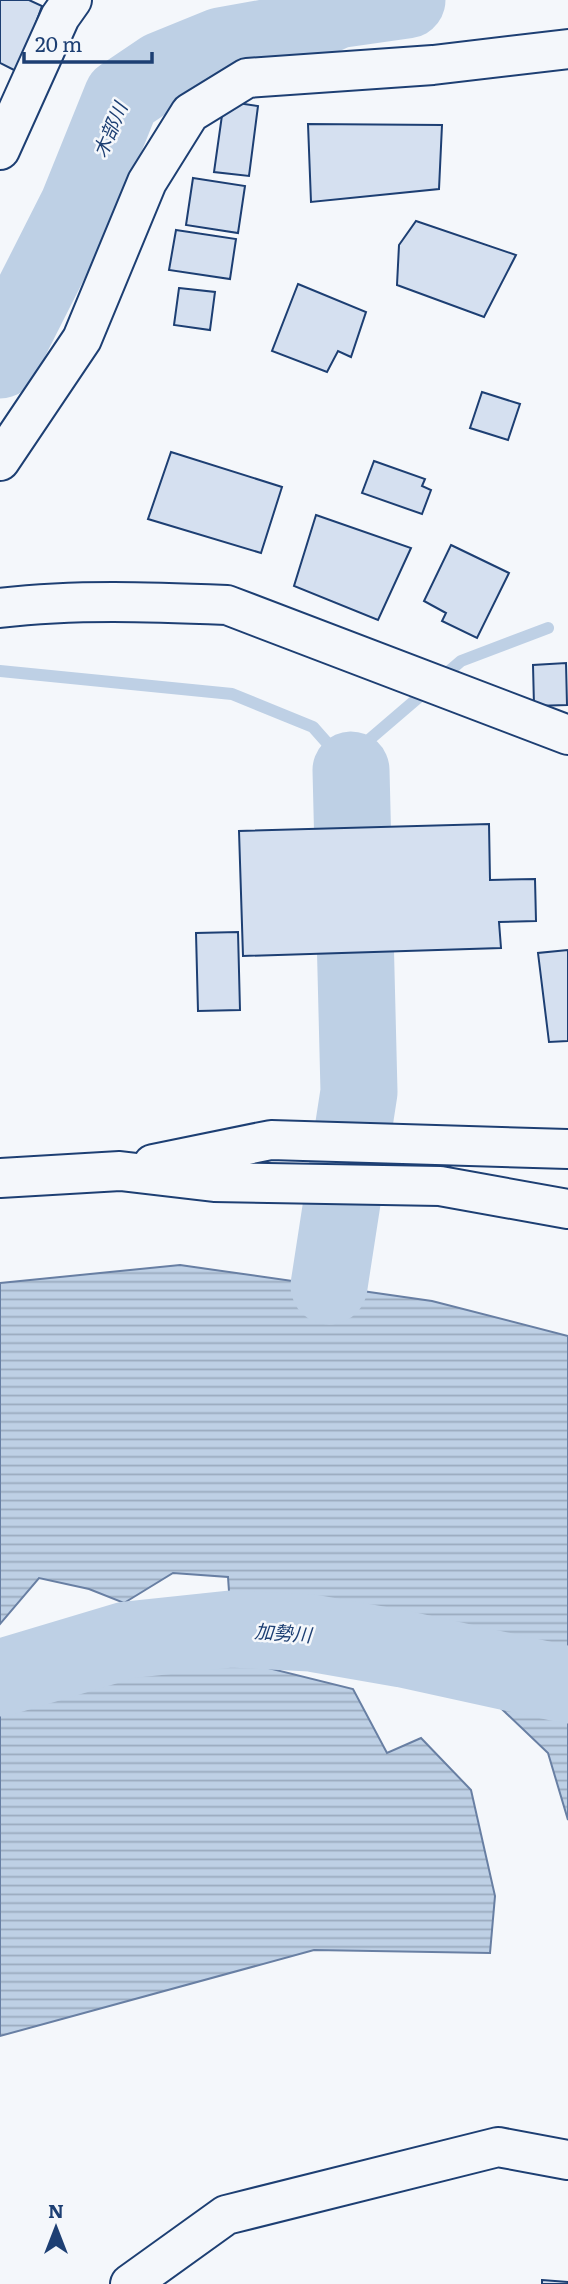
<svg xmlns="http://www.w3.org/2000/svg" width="568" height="2284" viewBox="0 0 568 2284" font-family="Literata,'Noto Sans JP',serif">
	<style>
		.water { fill: url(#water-rules); stroke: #687fa3; stroke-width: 2 }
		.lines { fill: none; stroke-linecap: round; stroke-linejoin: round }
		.stream { stroke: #bed0e5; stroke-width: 12 }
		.river { stroke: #bed0e5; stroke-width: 77 }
		.building { fill: #d5e0f0; stroke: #1d3f73; stroke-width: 2 }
		.street-casing { stroke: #1d3f73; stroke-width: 42 }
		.street { stroke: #f4f7fb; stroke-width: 38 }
		.labels { text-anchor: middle; stroke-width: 5; stroke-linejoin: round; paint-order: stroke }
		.water-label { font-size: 19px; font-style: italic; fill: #1d3f73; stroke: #f4f7fb }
	</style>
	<defs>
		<pattern id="water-rules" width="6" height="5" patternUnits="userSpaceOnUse" patternTransform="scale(1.75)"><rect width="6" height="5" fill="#bed0e5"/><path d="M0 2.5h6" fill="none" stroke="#9aaabe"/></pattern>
	</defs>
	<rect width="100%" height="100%" fill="#f4f7fb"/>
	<path class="water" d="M 180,1265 L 432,1301 L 568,1336 L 568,1820 L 548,1753 L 424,1635 L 336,1606 L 230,1606 L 228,1577 L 173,1573 L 124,1603 L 89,1589 L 39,1578 L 0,1624 L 0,1283 Z
		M 220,1656 L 353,1689 L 387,1753 L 421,1738 L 471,1790 L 495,1896 L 490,1953 L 314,1950 L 0,2036 L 0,1676 Z"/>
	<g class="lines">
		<path class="stream" d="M 337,10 L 338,0
			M 0,671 L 232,694 L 313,727 L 351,770 L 363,745 L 461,661 L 548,628"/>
		<path class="river" d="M 0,360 L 78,206 L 122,97 L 162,70 L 221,46 L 282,35 L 337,10 L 407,0
			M 329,1286 L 359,1092 L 351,770
			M 0,1678 L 127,1640 L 231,1629 L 311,1633 L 403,1649 L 568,1685"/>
	</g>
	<path class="building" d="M 0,0 L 29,0 L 42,6 L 18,72 L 0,63 Z
		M 224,101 L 258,106 L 249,176 L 214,172 Z
		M 308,124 L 442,125 L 439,189 L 311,202 Z
		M 193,178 L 245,186 L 238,233 L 186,225 Z
		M 416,221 L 516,255 L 484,317 L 397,285 L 399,245 Z
		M 176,230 L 236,239 L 230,279 L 169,270 Z
		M 298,284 L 366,312 L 351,357 L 338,351 L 327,372 L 272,351 Z
		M 179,288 L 215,292 L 210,330 L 174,325 Z
		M 482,392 L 520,404 L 508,440 L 470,428 Z
		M 171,452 L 282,487 L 261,553 L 148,519 Z
		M 374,461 L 425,479 L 422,486 L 431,490 L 422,514 L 362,493 Z
		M 316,515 L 411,548 L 378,620 L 294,586 Z
		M 451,545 L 509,573 L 477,638 L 442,621 L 446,613 L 424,601 Z
		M 566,663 L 567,705 L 534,706 L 533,665 Z
		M 489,824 L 490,880 L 535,879 L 536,921 L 499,922 L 501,948 L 243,956 L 239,831 Z
		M 238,932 L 240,1010 L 198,1011 L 196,933 Z
		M 568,950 L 568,1041 L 549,1042 L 538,953 Z
		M 542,2280 L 568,2282 L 568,2284 L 542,2284 Z"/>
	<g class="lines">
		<g class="street-casing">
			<path id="street" d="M 0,150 L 60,17 L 72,0
				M 0,461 L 82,339 L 147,182 L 190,113 L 247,78 L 433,65 L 568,49
				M 0,608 C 75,599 152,602 227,605 L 568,735
				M 153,1164 L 271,1140 L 568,1149
				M 0,1178 L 120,1171 L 214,1182 L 440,1186 L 568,1209
				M 130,2284 L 226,2215 L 498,2147 L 568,2160"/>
		</g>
		<use href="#street" class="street"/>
	</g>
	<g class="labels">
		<g class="water-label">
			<text transform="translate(110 130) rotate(-67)" y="7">木部川</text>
			<text transform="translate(283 1633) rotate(4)" y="7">加勢川</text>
		</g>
	</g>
	<g transform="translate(56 2228)" stroke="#f4f7fb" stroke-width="5" paint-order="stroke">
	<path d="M0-5L12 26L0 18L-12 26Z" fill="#1d3f73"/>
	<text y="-10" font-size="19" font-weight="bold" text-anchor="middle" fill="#1d3f73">N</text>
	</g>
	<path d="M24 52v10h128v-10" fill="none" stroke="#1d3f73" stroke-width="3.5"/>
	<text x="35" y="52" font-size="21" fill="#1d3f73" stroke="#f4f7fb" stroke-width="5" paint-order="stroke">20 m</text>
</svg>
